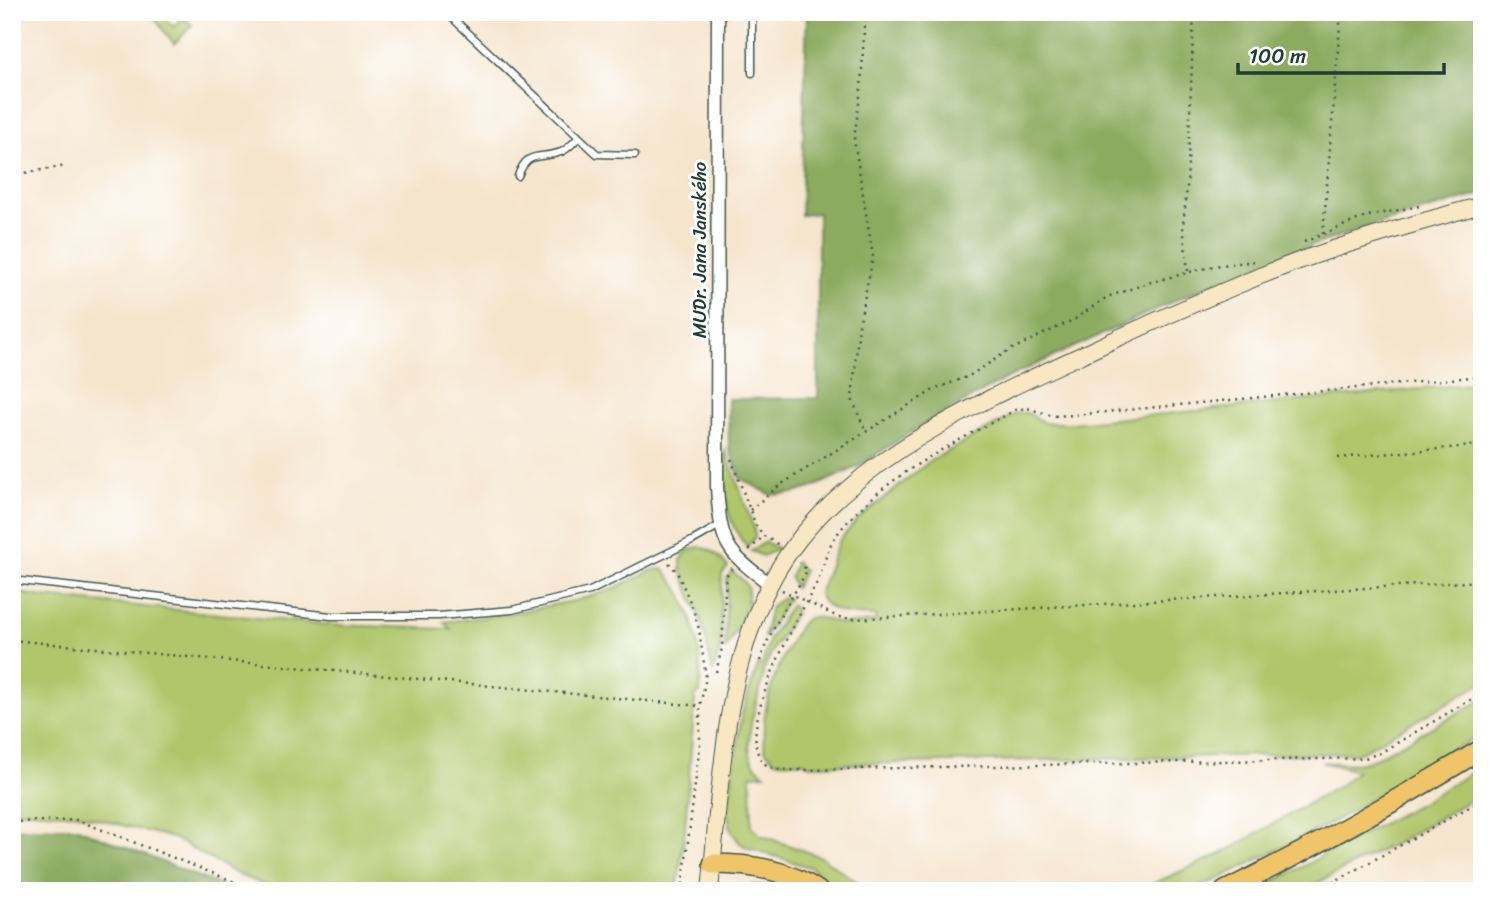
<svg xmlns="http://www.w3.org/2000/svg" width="1494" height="903" viewBox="0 0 1494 903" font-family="Sriracha,sans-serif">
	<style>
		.green { fill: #b0c66b; stroke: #688250; stroke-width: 2 }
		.forest { fill: #8cab5f; stroke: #56744a; stroke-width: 2 }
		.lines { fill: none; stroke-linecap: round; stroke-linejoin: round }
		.lane-casing { stroke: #3f564b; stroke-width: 9 }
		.street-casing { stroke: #3f564b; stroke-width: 15 }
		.secondary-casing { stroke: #3f564b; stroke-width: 18 }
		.primary-casing { stroke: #3f564b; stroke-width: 22 }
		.path { stroke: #3f564b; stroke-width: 2.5; stroke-dasharray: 2 5; stroke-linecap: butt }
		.lane { stroke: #fff; stroke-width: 6 }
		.street { stroke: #fff; stroke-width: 12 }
		.secondary { stroke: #f9e7c3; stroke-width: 16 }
		.primary { stroke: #f0c469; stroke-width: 19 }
		.labels { text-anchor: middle; stroke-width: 6; stroke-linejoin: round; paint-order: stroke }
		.street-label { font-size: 19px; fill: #1f3d34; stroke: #fff }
	</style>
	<rect width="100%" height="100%" fill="#fff"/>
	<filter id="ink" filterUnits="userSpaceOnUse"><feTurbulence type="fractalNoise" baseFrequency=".0143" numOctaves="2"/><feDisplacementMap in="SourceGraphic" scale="14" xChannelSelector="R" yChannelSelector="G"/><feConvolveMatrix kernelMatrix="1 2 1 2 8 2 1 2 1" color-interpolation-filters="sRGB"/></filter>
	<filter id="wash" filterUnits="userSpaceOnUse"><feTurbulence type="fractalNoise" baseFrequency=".00686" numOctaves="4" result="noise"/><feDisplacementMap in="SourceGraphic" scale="28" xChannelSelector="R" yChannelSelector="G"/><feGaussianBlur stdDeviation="1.57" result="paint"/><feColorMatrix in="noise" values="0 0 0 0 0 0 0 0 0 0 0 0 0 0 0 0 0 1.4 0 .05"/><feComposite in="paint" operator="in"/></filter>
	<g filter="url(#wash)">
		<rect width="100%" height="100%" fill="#f5e5cd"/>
		<path class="green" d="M 150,12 L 159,12 L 174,27 L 184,17 L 192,25 L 174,44 Z
			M 1482,383 L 1482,683 L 1359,753 L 808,765 L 804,762 L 775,761 L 765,750 C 759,712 774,674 791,641 C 796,633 801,619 812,617 C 820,616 834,623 843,624 C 854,624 866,623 876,621 L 875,616 C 854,615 828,616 819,594 L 839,541 L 857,520 L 930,461 L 1017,413 L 1028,413 L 1045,423 L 1073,423 Z
			M 725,449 L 754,529 L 755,537 L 747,547 C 721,516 725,487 725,449 Z
			M 765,542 L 779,549 L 763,556 L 751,551 Z
			M 697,547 C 712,548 718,555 728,567 L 722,574 L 721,645 L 713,673 L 702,623 L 681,570 L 681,560 L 686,552 Z
			M 796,562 L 804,571 L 795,588 L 790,577 Z
			M 663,569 C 693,601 703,649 700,692 L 695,697 L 685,828 L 677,891 L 279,891 L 237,874 L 173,838 L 79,814 L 12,810 L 12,592 L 44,597 L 331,625 L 451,629 L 443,622 L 502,615 L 578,600 L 611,590 L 652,570 Z
			M 732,571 C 737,576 745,580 747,587 C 753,607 734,633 725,650 L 727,578 Z
			M 783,598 L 788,599 L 764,638 L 771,606 Z
			M 791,605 L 795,608 L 795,613 L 777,644 L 775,645 L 762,673 L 764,675 C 758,698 744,735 751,758 C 753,765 759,769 765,774 L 751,775 L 752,826 L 760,835 L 821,857 L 870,891 L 840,891 L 812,868 L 746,847 L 739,842 L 731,830 L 727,811 L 742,714 L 758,665 L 762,665 L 770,638 Z
			M 1482,700 L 1482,733 L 1331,823 L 1214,881 L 1190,891 L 1136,891 L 1223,853 L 1342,784 L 1357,771 L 1322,762 L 1356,764 L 1370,761 Z
			M 1482,766 L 1482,793 L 1396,843 L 1301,891 L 1257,891 L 1421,803 Z
			M 753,885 L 778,886 L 794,891 L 732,891 Z"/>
		<path class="forest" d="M 807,12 L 1482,12 L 1482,194 L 1352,232 L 1290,253 L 1178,299 L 1009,377 L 919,427 L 857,467 L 811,488 L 794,493 L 771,495 L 740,478 L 729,447 L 728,399 L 818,398 L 818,213 L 801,215 Z
			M 75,827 L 234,891 L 12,891 L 12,829 Z"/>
	</g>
	<g filter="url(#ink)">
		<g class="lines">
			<g class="lane-casing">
				<path id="lane" d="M 446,12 L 597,154 L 635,155
					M 752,12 L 752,73
					M 518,176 C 528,149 539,160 561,152 C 567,150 574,142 579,137
					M 12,580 L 331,616 L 439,616 L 512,610 L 590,591 L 692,541 L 720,525"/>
			</g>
			<g class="street-casing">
				<path id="street" d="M 718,12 L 717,488 C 721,543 724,551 770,584"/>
			</g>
			<g class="secondary-casing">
				<path id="secondary" d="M 710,891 C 720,791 723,675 770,584 C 830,467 977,403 1092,350 C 1159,319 1227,288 1296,262 C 1357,240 1419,222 1482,205"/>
			</g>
			<g class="primary-casing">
				<path id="primary" d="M 713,864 C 749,864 788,870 818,891
					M 1225,891 C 1313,848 1398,800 1482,749"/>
			</g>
			<path class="path" d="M 865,12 L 861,89 L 854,139 L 873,257 L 859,325 L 852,399 L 866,432
				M 12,175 L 66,166
				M 1323,234 L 1341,12
				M 1304,242 L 1367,216 L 1420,206
				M 1188,271 L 1183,226 L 1187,188 L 1194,12
				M 1482,376 L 1074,415 L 1053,416 L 1027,408 L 1015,410 C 961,440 903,466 858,511 C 848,521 838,531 831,544 C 824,558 822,575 814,588 C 797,620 734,729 763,762 C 772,772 792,770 804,770 L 1365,758 L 1380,753 L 1482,693
				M 1338,458 L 1482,445
				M 731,459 L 756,526 L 764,536 L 779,545
				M 750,510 L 780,485 L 935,389 L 969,376 L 1008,351 L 1075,319 L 1107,297 L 1151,282 L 1214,266 L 1255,261
				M 749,550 L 764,536
				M 669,563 L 677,572 L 692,606 L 699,629 L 706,677 L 700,706 L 700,744 L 682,891
				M 782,590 L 838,617 L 855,619 L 1482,581
				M 12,640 L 700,706
				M 760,661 C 770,628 791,601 807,570 L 800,563
				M 716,672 L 722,648 L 726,576 L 732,568
				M 12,822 L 77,820 L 258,891
				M 1313,891 L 1343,877 L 1482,800"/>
			<use href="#lane" class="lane"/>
			<use href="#street" class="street"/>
			<use href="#secondary" class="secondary"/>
			<use href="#primary" class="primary"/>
		</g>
	</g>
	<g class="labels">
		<g class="street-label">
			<text transform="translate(699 250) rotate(-90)" y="7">MUDr. Jana Janského</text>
		</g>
	</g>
	<rect width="1494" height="903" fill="none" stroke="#fff" stroke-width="42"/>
	<path d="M1238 63v10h206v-10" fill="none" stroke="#1f3d34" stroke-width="3.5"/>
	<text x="1249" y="63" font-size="21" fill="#1f3d34" stroke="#ffffff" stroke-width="5" paint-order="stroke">100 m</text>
</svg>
